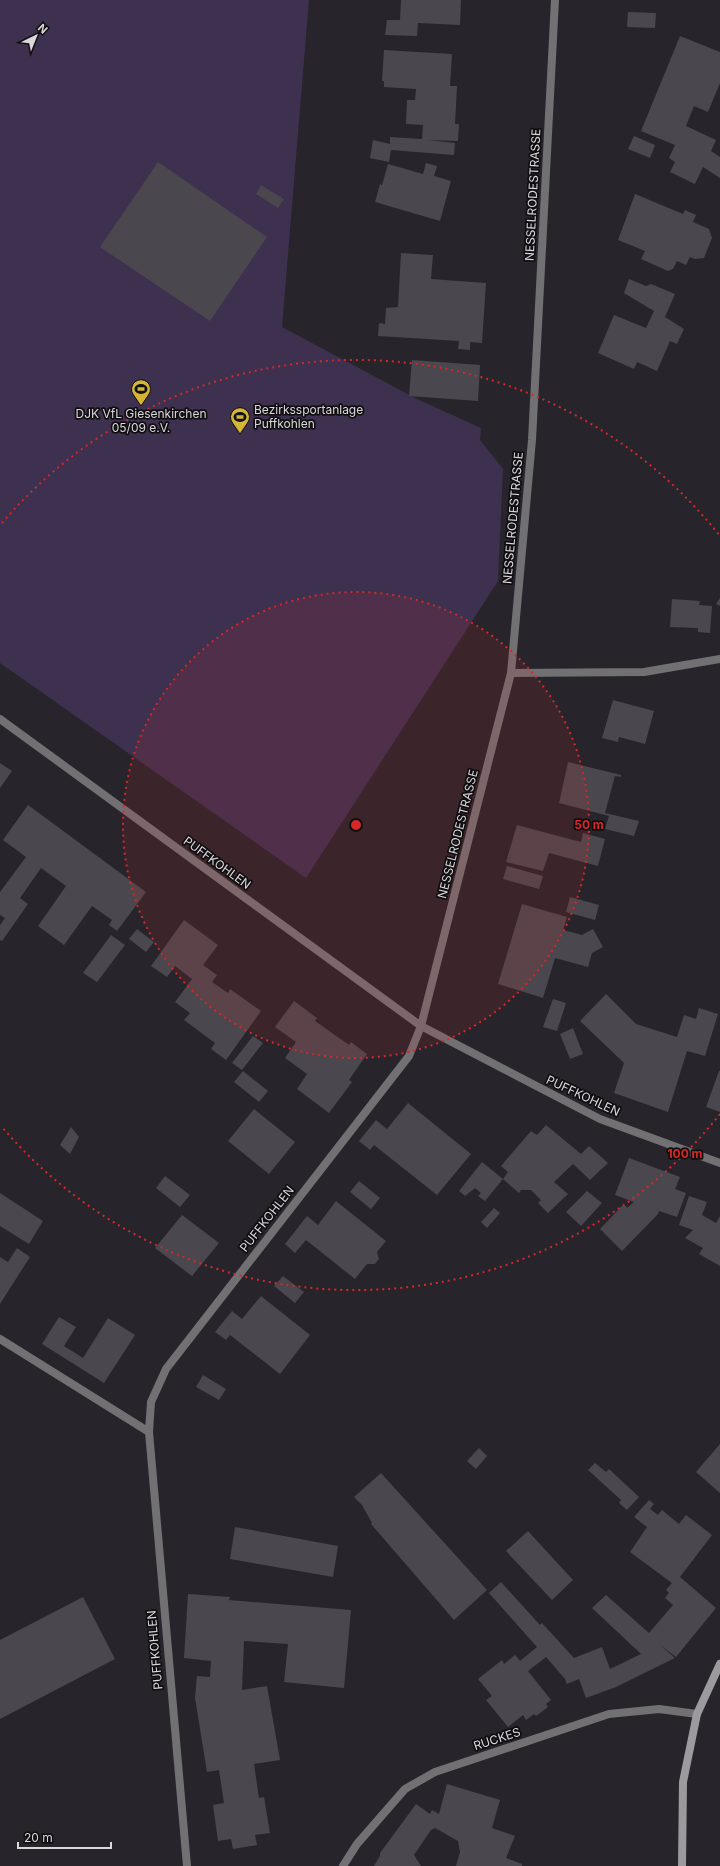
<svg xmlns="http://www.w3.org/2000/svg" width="720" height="1866" viewBox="0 0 720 1866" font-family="Inter,sans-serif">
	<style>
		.green { fill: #3e304f }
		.building { fill: #4a474e }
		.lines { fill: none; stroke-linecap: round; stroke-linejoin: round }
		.minor { stroke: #717073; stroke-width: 8 }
		.secondary { stroke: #9c9a9f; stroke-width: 8 }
		.ring { fill: none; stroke: #d62828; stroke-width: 2; stroke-dasharray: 2 4 }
		.labels { text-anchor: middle; stroke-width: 3.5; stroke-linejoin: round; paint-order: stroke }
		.street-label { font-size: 12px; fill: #dad8dc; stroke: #100e11 }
		.poi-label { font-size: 12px; fill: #dad8dc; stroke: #100e11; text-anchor: start }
		.centre { fill: #d62828; stroke: #100e11; stroke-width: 2 }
		.ring-label { font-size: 12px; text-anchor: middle; font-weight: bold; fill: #d62828; stroke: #100e11; stroke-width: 3.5; stroke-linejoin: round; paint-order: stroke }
	</style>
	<rect width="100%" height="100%" fill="#27252b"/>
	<path class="green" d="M 0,0 L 309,0 L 282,327 L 417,399 L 481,428 L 480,440 L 503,469 L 498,581 L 306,878 L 0,663 Z"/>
	<path class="building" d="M 401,0 L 461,0 L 460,25 L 418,23 L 417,36 L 385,35 L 387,20 L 400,20 Z
		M 628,12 L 656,13 L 655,28 L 627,27 Z
		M 680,36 L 720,52 L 720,83 L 708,112 L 694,106 L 686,126 L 716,140 L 711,151 L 720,157 L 720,178 L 703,167 L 695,184 L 670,172 L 675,162 L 669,158 L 675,145 L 641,131 Z
		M 384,50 L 452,54 L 450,86 L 457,86 L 455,124 L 459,124 L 458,141 L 428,140 L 455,143 L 454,155 L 391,150 L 389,162 L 370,158 L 373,140 L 390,144 L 390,137 L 422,139 L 423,125 L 406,124 L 407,100 L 415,100 L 416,89 L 384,87 L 384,81 L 382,81 Z
		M 634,136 L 655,145 L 650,158 L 628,149 Z
		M 158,162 L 267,237 L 210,321 L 100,247 Z
		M 426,163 L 437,166 L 434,176 L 451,181 L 440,221 L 375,202 L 380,184 L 382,185 L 388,164 L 423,174 Z
		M 261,185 L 284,199 L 278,208 L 256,194 Z
		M 635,194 L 683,214 L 685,210 L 696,215 L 693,222 L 709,229 L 712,238 L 704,258 L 695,259 L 690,257 L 686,265 L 677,261 L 673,269 L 668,271 L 641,259 L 645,251 L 618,240 Z
		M 401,253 L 433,255 L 431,279 L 486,283 L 482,343 L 470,342 L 470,350 L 458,349 L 459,341 L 378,336 L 379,323 L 385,324 L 386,308 L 398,307 Z
		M 629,279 L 646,286 L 651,284 L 675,294 L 665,317 L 684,329 L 677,344 L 670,341 L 657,371 L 637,362 L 634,369 L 598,353 L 614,315 L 646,328 L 654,311 L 624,293 Z
		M 412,360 L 480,365 L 478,401 L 409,396 Z
		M 720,598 L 720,606 L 716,604 Z
		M 672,599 L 700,601 L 699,605 L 712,606 L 710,633 L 698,632 L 698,628 L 670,627 Z
		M 613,700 L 654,711 L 645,744 L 619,737 L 618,742 L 602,738 Z
		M 568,762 L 621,775 L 621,777 L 615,776 L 605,813 L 639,821 L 634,836 L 605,829 L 609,816 L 559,803 Z
		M 0,763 L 12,771 L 0,788 Z
		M 28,805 L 146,892 L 117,931 L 109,925 L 112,920 L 92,906 L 64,945 L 38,926 L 66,886 L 41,868 L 20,898 L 28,904 L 2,941 L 0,940 L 0,925 L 5,918 L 0,915 L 0,892 L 26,857 L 3,840 Z
		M 517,825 L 581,842 L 583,833 L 605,839 L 598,866 L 549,853 L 543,871 L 506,862 Z
		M 507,866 L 543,876 L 539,889 L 503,879 Z
		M 570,897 L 599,905 L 595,920 L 566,912 Z
		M 522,904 L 567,917 L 563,930 L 582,935 L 593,929 L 603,947 L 592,953 L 588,967 L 555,958 L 543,998 L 498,984 Z
		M 184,920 L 218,945 L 203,965 L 217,975 L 212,982 L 228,993 L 230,989 L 261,1011 L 226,1060 L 211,1049 L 215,1043 L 184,1020 L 190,1013 L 175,1002 L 192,979 L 175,966 L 167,977 L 151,966 Z
		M 137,929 L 154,942 L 146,952 L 129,939 Z
		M 111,935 L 125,945 L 97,982 L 83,973 Z
		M 606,994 L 636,1024 L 677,1037 L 684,1015 L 696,1019 L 699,1008 L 718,1014 L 705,1056 L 687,1051 L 668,1112 L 614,1093 L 624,1063 L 580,1021 Z
		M 553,999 L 566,1003 L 557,1031 L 543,1027 Z
		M 294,1001 L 317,1018 L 315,1021 L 349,1045 L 351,1042 L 367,1054 L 349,1080 L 352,1082 L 329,1113 L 297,1089 L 307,1074 L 285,1058 L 296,1042 L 275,1027 Z
		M 573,1028 L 583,1054 L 570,1059 L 560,1034 Z
		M 253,1036 L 263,1043 L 242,1070 L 232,1063 Z
		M 243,1071 L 268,1091 L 259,1102 L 234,1082 Z
		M 719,1071 L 720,1071 L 720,1112 L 706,1107 Z
		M 408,1103 L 471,1154 L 437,1195 L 374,1145 L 370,1150 L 359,1141 L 376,1120 L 387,1129 Z
		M 254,1109 L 295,1142 L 269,1174 L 228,1141 Z
		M 546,1125 L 581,1154 L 589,1146 L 608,1163 L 590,1180 L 573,1164 L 554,1182 L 568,1194 L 548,1213 L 538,1203 L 541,1200 L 531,1190 L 521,1190 L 519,1193 L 503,1179 L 485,1201 L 478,1196 L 481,1193 L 475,1188 L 465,1196 L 459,1191 L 482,1162 L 503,1179 L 508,1172 L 501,1166 L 531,1131 L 537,1135 Z
		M 71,1127 L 79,1137 L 70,1154 L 60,1145 Z
		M 629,1158 L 680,1177 L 675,1189 L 686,1193 L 677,1217 L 659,1211 L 658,1214 L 622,1251 L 600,1229 L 622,1206 L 626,1206 L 627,1208 L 634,1202 L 615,1195 Z
		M 165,1176 L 190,1195 L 180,1207 L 156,1188 Z
		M 359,1181 L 380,1198 L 371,1209 L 350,1192 Z
		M 587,1191 L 602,1203 L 581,1226 L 566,1212 Z
		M 0,1193 L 43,1221 L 29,1244 L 0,1226 Z
		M 689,1196 L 707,1202 L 702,1215 L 716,1223 L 720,1216 L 720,1266 L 699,1254 L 703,1248 L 685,1238 L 693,1230 L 679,1225 Z
		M 336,1201 L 386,1241 L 377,1252 L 379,1259 L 375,1264 L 367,1264 L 355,1279 L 306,1240 L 295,1253 L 285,1244 L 307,1216 L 318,1225 Z
		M 494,1208 L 500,1213 L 487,1228 L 481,1222 Z
		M 182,1215 L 219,1243 L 192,1276 L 155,1248 Z
		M 17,1248 L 30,1257 L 0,1304 L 0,1257 L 8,1262 Z
		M 283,1276 L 304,1292 L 295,1303 L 274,1286 Z
		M 261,1296 L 310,1335 L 280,1374 L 230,1335 L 226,1340 L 215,1332 L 232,1311 L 242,1319 Z
		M 59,1317 L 76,1327 L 64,1346 L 83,1358 L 108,1318 L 135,1335 L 104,1383 L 42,1344 Z
		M 203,1375 L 226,1389 L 219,1400 L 196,1387 Z
		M 720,1444 L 720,1493 L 696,1472 Z
		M 479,1448 L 487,1456 L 476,1469 L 467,1461 Z
		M 595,1463 L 606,1472 L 609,1469 L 639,1497 L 627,1510 L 619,1503 L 621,1500 L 588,1470 Z
		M 381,1473 L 487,1590 L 454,1620 L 371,1524 L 372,1523 L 362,1505 L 354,1497 Z
		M 649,1500 L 654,1504 L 650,1509 L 658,1515 L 662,1510 L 679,1524 L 686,1515 L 712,1535 L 680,1577 L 716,1608 L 676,1657 L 660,1645 L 675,1658 L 616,1687 L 586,1698 L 579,1679 L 567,1684 L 565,1679 L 546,1657 L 528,1671 L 551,1700 L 546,1704 L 548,1707 L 536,1716 L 534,1714 L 526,1720 L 523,1715 L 508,1727 L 486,1700 L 492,1696 L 478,1679 L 502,1660 L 504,1664 L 515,1655 L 520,1661 L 537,1647 L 489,1593 L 501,1582 L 540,1625 L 542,1623 L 574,1658 L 602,1647 L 610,1669 L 641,1654 L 592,1608 L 606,1595 L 649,1633 L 673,1605 L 665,1598 L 669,1593 L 666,1590 L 672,1583 L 630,1552 L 647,1527 L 634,1517 Z
		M 235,1527 L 338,1546 L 333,1577 L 230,1559 Z
		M 528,1531 L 573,1580 L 552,1600 L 506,1551 Z
		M 188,1594 L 230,1597 L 229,1600 L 351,1610 L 344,1688 L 284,1682 L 288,1644 L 244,1641 L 242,1690 L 267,1686 L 280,1760 L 254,1764 L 259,1798 L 264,1797 L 270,1833 L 255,1835 L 257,1845 L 233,1849 L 231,1839 L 218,1841 L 213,1805 L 224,1803 L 219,1770 L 207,1772 L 195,1698 L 197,1676 L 210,1677 L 211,1661 L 184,1658 Z
		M 83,1597 L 115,1659 L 0,1719 L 0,1640 Z
		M 447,1784 L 500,1800 L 492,1828 L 515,1836 L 506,1858 L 522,1864 L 522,1866 L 456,1866 L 460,1852 L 458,1841 L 435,1828 L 431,1830 L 414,1855 L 421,1866 L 374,1866 L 380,1856 L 380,1853 L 416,1804 L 430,1814 L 432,1810 L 439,1814 Z"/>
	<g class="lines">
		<path class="minor" d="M 511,673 L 644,672 L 720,659
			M 0,719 L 421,1026 L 600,1119 L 720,1163
			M 0,1339 L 149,1432
			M 187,1866 L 149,1432 L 151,1402 L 166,1369 L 409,1056 L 421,1026 L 511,673 L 532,440 L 555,0
			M 343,1866 L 357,1844 L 405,1789 L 435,1772 L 609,1714 L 659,1709 L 697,1714"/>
		<path class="secondary" d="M 682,1866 L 683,1782 L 697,1714 L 720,1664"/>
	</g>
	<circle cx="356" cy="825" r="233" fill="#d62828" fill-opacity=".12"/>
	<g class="ring">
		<circle cx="356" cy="825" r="233"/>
		<path d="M720 1114A465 465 0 0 1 2 1127M2 523A465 465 0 0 1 720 536"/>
	</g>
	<defs>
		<g id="stadium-pin" transform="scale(1)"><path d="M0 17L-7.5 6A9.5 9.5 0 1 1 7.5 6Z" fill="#d5b535" stroke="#100e11"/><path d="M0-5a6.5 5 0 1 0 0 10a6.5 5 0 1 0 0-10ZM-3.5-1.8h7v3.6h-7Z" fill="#111"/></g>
	</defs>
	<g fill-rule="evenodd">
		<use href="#stadium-pin" x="141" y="389"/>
		<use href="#stadium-pin" x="240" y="417"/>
	</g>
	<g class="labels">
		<g class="street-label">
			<text transform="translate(533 195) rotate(-87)" y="4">NESSELRODESTRASSE</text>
			<text transform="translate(513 518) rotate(-85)" y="4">NESSELRODESTRASSE</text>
			<text transform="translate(458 834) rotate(-76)" y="4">NESSELRODESTRASSE</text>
			<text transform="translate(217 863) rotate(36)" y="4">PUFFKOHLEN</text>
			<text transform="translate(583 1096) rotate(25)" y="4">PUFFKOHLEN</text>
			<text transform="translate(267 1219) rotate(-52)" y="4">PUFFKOHLEN</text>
			<text transform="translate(155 1650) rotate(-95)" y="4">PUFFKOHLEN</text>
			<text transform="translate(497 1739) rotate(-18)" y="4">RUCKES</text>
		</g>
		<g class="poi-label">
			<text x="254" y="414">Bezirkssportanlage<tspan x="254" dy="14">Puffkohlen</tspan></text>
			<text x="141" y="418" text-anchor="middle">DJK VfL Giesenkirchen<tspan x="141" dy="14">05/09 e.V.</tspan></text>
		</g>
	</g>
	<circle cx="356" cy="825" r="6" class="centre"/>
	<g class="ring-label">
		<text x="589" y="829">50 m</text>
		<text x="685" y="1158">100 m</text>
	</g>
	<g transform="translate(36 36) rotate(43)" stroke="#100e11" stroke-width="3" paint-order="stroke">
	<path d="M0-3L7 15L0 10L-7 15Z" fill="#dad8dc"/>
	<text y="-6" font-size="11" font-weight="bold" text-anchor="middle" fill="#dad8dc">N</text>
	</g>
	<path d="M18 1842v6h93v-6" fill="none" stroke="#dad8dc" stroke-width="2"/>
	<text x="24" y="1842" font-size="12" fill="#dad8dc" stroke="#100e11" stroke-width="3" paint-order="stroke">20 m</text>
</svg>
